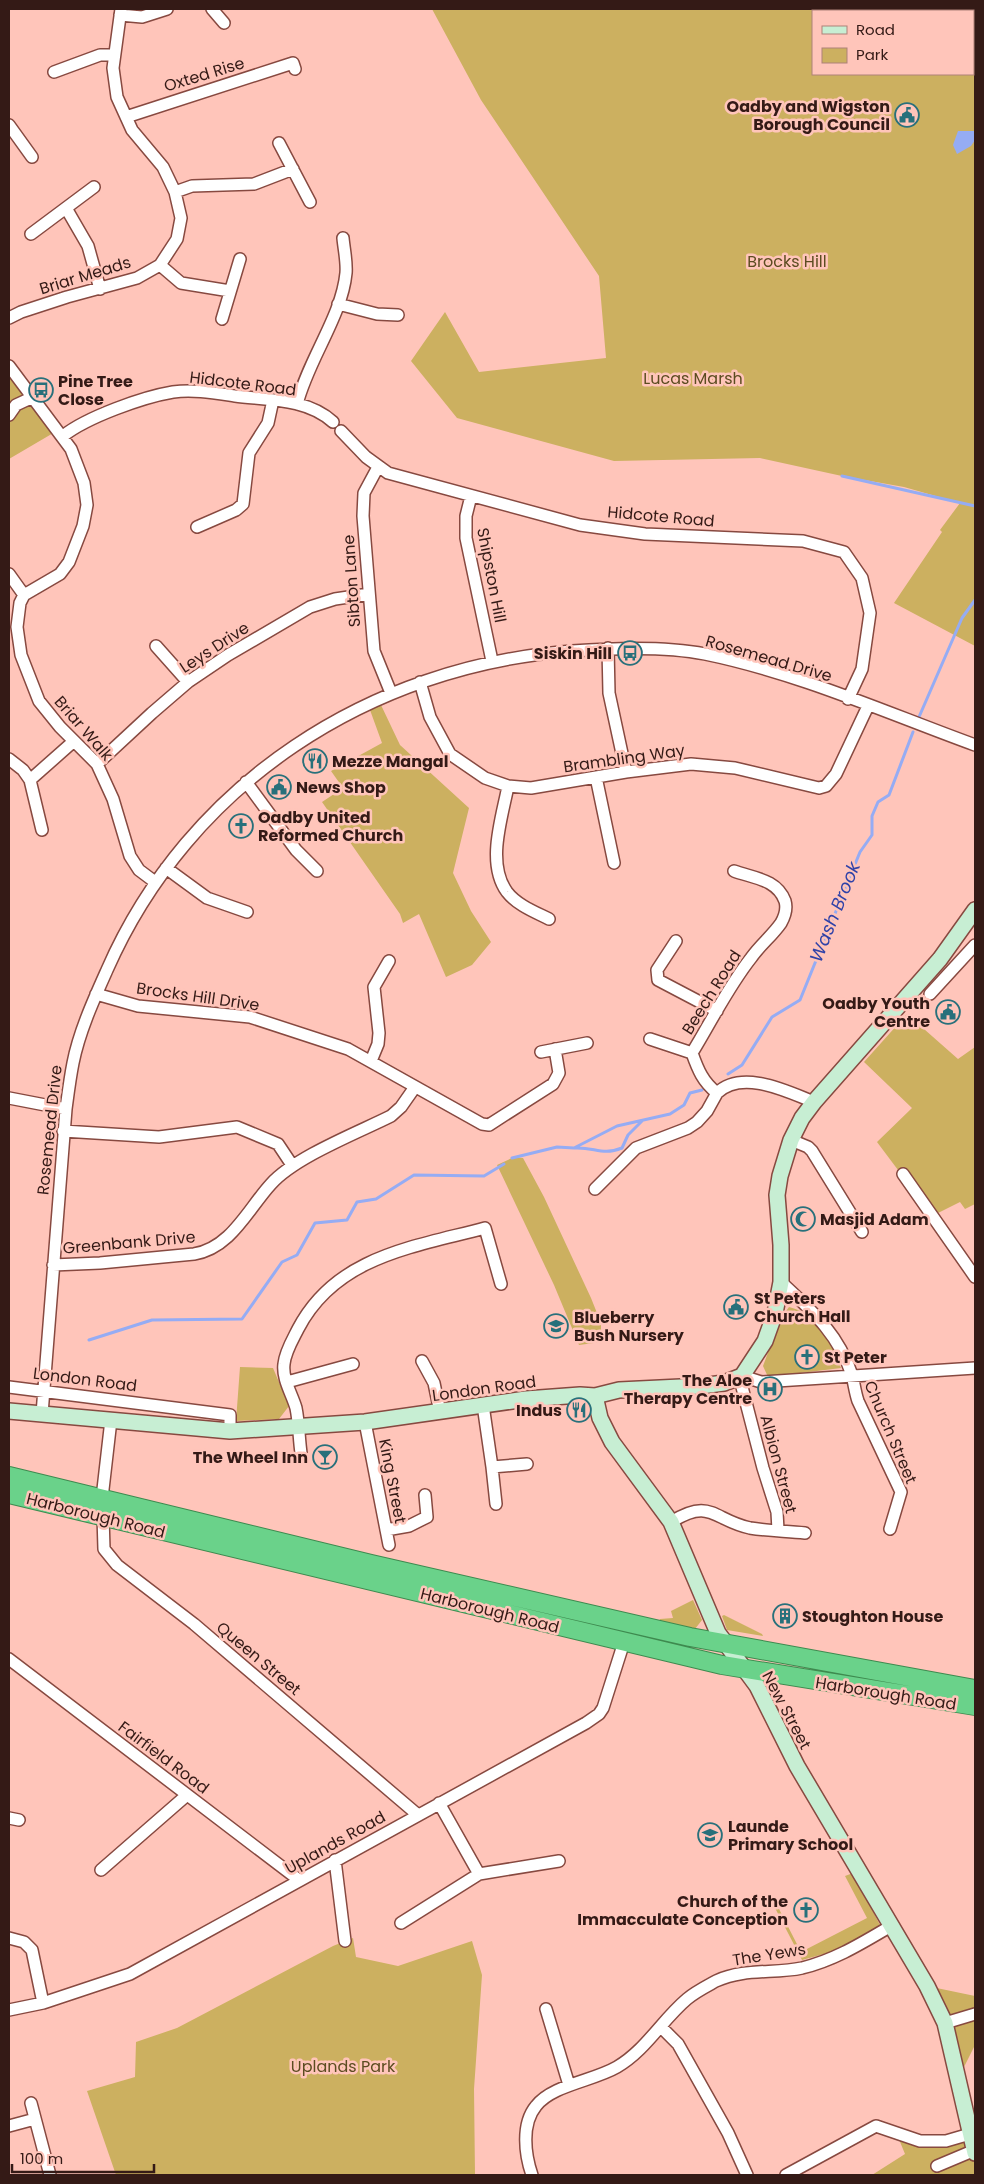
<svg xmlns="http://www.w3.org/2000/svg" width="984" height="2184" viewBox="0 0 984 2184" font-family="Poppins,sans-serif">
	<style>
		.green { fill: #ccb060; fill-rule: evenodd }
		.water { fill: #95acf4 }
		.lines { fill: none; stroke-linecap: round; stroke-linejoin: round }
		.stream { stroke: #95acf4; stroke-width: 3 }
		.minor-casing { stroke: #874940; stroke-width: 14 }
		.secondary-casing { stroke: #874940; stroke-width: 18 }
		.trunk-casing { stroke: #3e8a4f; stroke-width: 20 }
		.minor { stroke: #fff; stroke-width: 11 }
		.secondary { stroke: #c7eed3; stroke-width: 15 }
		.trunk { stroke: #6ad28a; stroke-width: 18 }
		.labels { text-anchor: middle; stroke-width: 5; stroke-linejoin: round; paint-order: stroke }
		.street-label { font-size: 16px; fill: #341a16; stroke: #ffc5ba }
		.poi-label { font-size: 16px; font-weight: bold; fill: #341a16; stroke: #ffc5ba; text-anchor: start }
		.park-label { font-size: 16px; fill: #5c4c20; stroke: #ffc5ba }
		.water-label { font-size: 18px; font-style: italic; fill: #3042a8; stroke: #ffc5ba }
	</style>
	<rect width="100%" height="100%" fill="#ffc5ba"/>
	<path class="green" d="M 432,9 L 975,9 L 975,646 L 894,603 L 942,532 L 940,530 L 960,503 L 904,487 L 842,476 L 760,458 L 614,461 L 457,418 L 411,361 L 445,312 L 479,372 L 606,358 L 599,276 L 481,100 ZM 813,11 L 973,11 L 973,74 L 813,74 Z
		M 9,364 L 55,432 L 9,459 Z
		M 381,705 L 400,745 L 469,808 L 453,873 L 471,911 L 491,942 L 472,965 L 446,977 L 419,914 L 403,923 L 400,914 L 322,802 L 343,788 L 331,771 L 382,743 L 370,710 Z
		M 907,1014 L 958,1059 L 975,1047 L 975,1204 L 965,1209 L 960,1202 L 938,1213 L 907,1170 L 901,1174 L 877,1142 L 912,1108 L 864,1062 Z
		M 514,1157 L 523,1158 L 544,1197 L 591,1298 L 601,1323 L 601,1342 L 579,1345 L 554,1285 L 497,1165 Z
		M 789,1307 C 821,1315 830,1340 841,1368 L 768,1377 L 763,1366 L 781,1318 Z
		M 240,1367 L 273,1368 L 289,1406 L 279,1419 L 236,1421 Z
		M 693,1600 L 702,1620 L 695,1629 L 659,1622 L 660,1619 L 673,1618 L 671,1611 Z
		M 724,1615 L 762,1634 L 763,1636 L 727,1630 L 722,1616 Z
		M 853,1873 L 880,1925 L 842,1949 L 802,1960 L 774,1906 L 777,1905 L 801,1952 L 867,1918 L 845,1876 Z
		M 353,1938 L 356,1957 L 398,1966 L 472,1941 L 482,1975 L 474,2089 L 475,2175 L 116,2175 L 87,2091 L 135,2077 L 136,2042 L 177,2028 L 333,1946 Z
		M 927,1986 L 975,1996 L 975,2045 L 958,2079 Z
		M 896,2132 L 920,2141 L 970,2134 L 975,2153 L 975,2175 L 872,2175 L 905,2154 Z"/>
	<path class="water" d="M 958,131 L 974,131 L 975,140 L 971,146 L 957,154 L 953,145 Z"/>
	<g class="lines">
		<path class="stream" d="M 842,476 L 975,506
			M 919,717 L 962,618 L 975,600
			M 728,1074 L 742,1065 L 772,1017 L 800,1000 L 860,852 L 872,835 L 872,816 L 878,802 L 889,795 L 913,732
			M 575,1148 C 595,1147 602,1156 622,1148 L 628,1135 L 642,1121
			M 512,1158 L 557,1147 L 574,1148 L 617,1126 L 670,1114 L 684,1105 L 690,1093 L 702,1090
			M 89,1340 L 152,1320 L 242,1319 L 282,1262 L 297,1255 L 315,1223 L 347,1220 L 357,1202 L 376,1199 L 414,1175 L 484,1176 L 504,1164"/>
		<g class="minor-casing">
			<path id="minor" d="M 212,9 L 224,23
				M 120,15 L 142,17 L 167,9
				M 54,72 L 100,55 L 114,55
				M 126,117 L 293,63 L 295,69
				M 9,125 L 32,157
				M 279,143 L 310,202
				M 175,192 L 192,186 L 254,184 L 293,169
				M 66,208 L 88,246 L 100,289
				M 31,234 L 94,187
				M 160,265 L 181,283 L 230,291
				M 338,304 L 377,314 L 398,315
				M 9,318 L 21,312 L 67,297 L 137,278 L 160,265 L 177,239 L 181,218 L 175,192 L 163,167 L 132,130 L 117,97 L 113,68 L 121,9
				M 222,319 L 240,259
				M 9,366 L 71,449 L 84,483 L 87,505 L 83,526 L 69,562 L 60,574 L 24,595 L 20,603 L 17,627 L 21,655 L 39,701 L 60,727 L 97,764 L 113,799 L 130,856 L 139,870 L 155,882
				M 297,404 C 308,360 342,316 346,273 C 347,262 344,249 343,238
				M 9,415 L 16,405 L 31,398
				M 341,431 L 366,457 L 388,473 L 580,525 L 645,534 L 803,541 L 844,552 L 862,578 L 870,613 L 862,669 L 848,699
				M 63,436 C 87,417 143,397 173,392 C 193,389 215,393 235,396 C 267,400 307,398 333,422
				M 378,467 L 364,493 L 363,516 L 374,651 L 391,693
				M 471,496 L 466,516 L 466,538 L 492,661
				M 197,527 L 236,510 L 243,504 L 249,453 L 268,423 L 273,400
				M 9,574 L 24,595
				M 156,646 L 188,682
				M 608,648 L 609,693 L 626,772
				M 420,682 L 430,717 L 450,754 L 485,778 L 508,786 L 531,788 L 626,772 L 691,764 L 735,768 L 819,788 L 826,786 L 836,774 L 868,706
				M 9,759 L 23,770 L 30,780 L 74,741
				M 97,764 L 152,713 L 188,682 L 228,655 L 310,607 L 335,599 L 369,594
				M 596,777 L 614,863
				M 30,780 L 42,830
				M 246,782 L 296,850 L 317,871
				M 508,786 C 502,818 486,863 507,892 C 517,905 535,912 549,919
				M 166,868 L 207,898 L 247,912
				M 734,871 C 753,878 777,879 785,901 C 787,908 785,916 781,923 C 772,936 760,945 751,958 C 728,987 711,1022 692,1053 C 698,1070 703,1082 717,1093 C 742,1069 786,1091 814,1102
				M 676,941 L 657,970 L 658,980 L 717,1011
				M 96,994 L 138,1006 L 250,1017 L 348,1049 L 482,1124 L 489,1125 L 553,1084 L 559,1073 L 555,1049
				M 930,994 L 975,945
				M 650,1039 L 692,1053
				M 541,1052 L 587,1043
				M 371,1061 L 378,1044 L 379,1033 L 374,987 L 389,961
				M 9,1098 L 66,1109
				M 63,1131 L 159,1137 L 237,1127 L 278,1144 L 292,1165
				M 791,1140 L 808,1147 L 812,1151 L 862,1232
				M 903,1174 L 975,1277
				M 595,1189 L 636,1148 L 688,1128 L 697,1122 L 707,1111 L 717,1093
				M 53,1265 L 100,1263 L 194,1254 C 231,1248 248,1209 271,1184 C 295,1157 357,1133 391,1116 L 401,1107 L 415,1087
				M 781,1282 C 811,1310 838,1333 852,1375 C 854,1383 855,1392 858,1401 L 901,1492 L 890,1529
				M 422,1361 L 434,1383 L 440,1412
				M 287,1382 L 353,1364
				M 9,1387 L 230,1415 L 230,1431
				M 483,1405 L 492,1467 L 527,1464
				M 42,1414 L 66,1109 C 68,1094 70,1078 73,1063 C 79,1032 94,999 107,970 C 189,783 370,666 572,651 C 613,648 665,646 705,654 C 798,673 887,713 975,745
				M 365,1422 L 389,1545
				M 301,1453 C 299,1439 299,1423 296,1408 C 292,1394 282,1379 284,1364 C 285,1352 293,1339 298,1329 C 336,1256 414,1247 485,1228 L 501,1284
				M 492,1467 L 496,1504
				M 102,1498 L 111,1420
				M 103,1516 L 104,1549 L 117,1565 L 194,1624 L 418,1815
				M 671,1522 C 711,1497 713,1520 750,1528 C 768,1531 787,1531 805,1533
				M 386,1530 L 409,1526 L 427,1517 L 425,1495
				M 778,1530 L 777,1512 L 763,1468 L 742,1387 L 742,1376 L 761,1382 L 975,1368
				M 9,1659 L 299,1880
				M 439,1803 L 479,1874
				M 9,1818 L 19,1820
				M 335,1860 L 345,1941
				M 101,1870 L 187,1795
				M 401,1923 L 479,1874 L 559,1861
				M 9,1938 L 24,1942 L 32,1950 L 43,2003
				M 546,2009 L 569,2085
				M 9,2010 L 43,2003 L 130,1974 L 586,1723 L 599,1714 L 603,1708 L 624,1642
				M 945,2023 L 975,2014
				M 661,2027 L 678,2044 L 728,2133 L 747,2175
				M 31,2103 L 50,2175
				M 9,2126 L 35,2119
				M 937,2166 L 975,2150
				M 532,2175 C 525,2155 521,2124 536,2106 C 552,2085 593,2081 617,2067 C 646,2050 662,2020 687,1999 C 695,1992 707,1986 716,1981 C 744,1968 774,1974 802,1968 C 835,1960 862,1943 891,1926
				M 786,2175 L 876,2126 L 920,2141 L 946,2141 L 970,2134"/>
		</g>
		<g class="secondary-casing">
			<path id="secondary" d="M 595,1396 L 600,1418 L 612,1442 L 671,1522 L 718,1633 L 757,1686 L 797,1766 L 927,1986 L 945,2023 L 975,2153
				M 9,1411 L 230,1431 L 365,1422 L 526,1399 L 580,1395 L 595,1396 L 619,1390 L 701,1386 L 724,1383 L 742,1376 L 765,1341 L 775,1313 L 781,1282 L 781,1245 L 777,1195 L 780,1176 L 791,1140 L 802,1118 L 814,1102 L 940,959 L 975,910"/>
		</g>
		<g class="trunk-casing">
			<path id="trunk" d="M 9,1476 L 371,1564 L 690,1637 L 975,1689
				M 9,1494 L 722,1665 L 975,1706"/>
		</g>
		<use href="#minor" class="minor"/>
		<use href="#secondary" class="secondary"/>
		<use href="#trunk" class="trunk"/>
	</g>
	<defs>
		<g id="civic-ring" transform="scale(1.25)"><circle r="9.5" fill="#ffc5ba" stroke="#28707b" stroke-width="1.5"/><path d="M-.6-6.5H3V-4.5H.6V-3L4-1V1h2V6H-6V1h2V-1L-.6-3ZM-1.2 2.5V6h2.4V2.5Z" fill="#28707b"/></g>
		<g id="bus-ring" transform="scale(1.25)"><circle r="9.5" fill="#ffc5ba" stroke="#28707b" stroke-width="1.5"/><path d="M-5-6H5V4H4V6H2V4H-2V6H-4V4H-5ZM-3.5-4V0h7V-4ZM-3.5 1.2v1.5H-2V1.2ZM2 1.2v1.5H3.5V1.2Z" fill="#28707b"/></g>
		<g id="restaurant-ring" transform="scale(1.25)"><circle r="9.5" fill="#ffc5ba" stroke="#28707b" stroke-width="1.5"/><path d="M-5-6h1v4h1v-4h1v4h1v-4h1v5L-1.5 .5V6h-2V.5L-5-1ZM5-6V6H3V1.5H1.5Q1.5-4 5-6Z" fill="#28707b"/></g>
		<g id="church-ring" transform="scale(1.25)"><circle r="9.5" fill="#ffc5ba" stroke="#28707b" stroke-width="1.5"/><path d="M-1.2-6h2.4v3.5h3.3v2.4h-3.3V6h-2.4V-.1h-3.3v-2.4h3.3Z" fill="#28707b"/></g>
		<g id="mosque-ring" transform="scale(1.25)"><circle r="9.5" fill="#ffc5ba" stroke="#28707b" stroke-width="1.5"/><path d="M3.5-4.9A6 6 0 1 0 3.5 4.9A5 5 0 1 1 3.5-4.9Z" fill="#28707b"/></g>
		<g id="school-ring" transform="scale(1.25)"><circle r="9.5" fill="#ffc5ba" stroke="#28707b" stroke-width="1.5"/><path d="M0-5L7-2L0 1L-7-2ZM-4 1L0 2.5L4 1V4Q0 6-4 4Z" fill="#28707b"/></g>
		<g id="hospital-ring" transform="scale(1.25)"><circle r="9.5" fill="#ffc5ba" stroke="#28707b" stroke-width="1.5"/><path d="M-5-5h3v3.5h4V-5h3V5h-3V1.5h-4V5h-3Z" fill="#28707b"/></g>
		<g id="bar-ring" transform="scale(1.25)"><circle r="9.5" fill="#ffc5ba" stroke="#28707b" stroke-width="1.5"/><path d="M-6-5H6L.8 .8V4.5H3.5V6h-7V4.5H-.8V.8Z" fill="#28707b"/></g>
		<g id="building-ring" transform="scale(1.25)"><circle r="9.5" fill="#ffc5ba" stroke="#28707b" stroke-width="1.5"/><path d="M-4-6H4V6H1V3H-1V6H-4ZM-2.5-4.3h1.7v1.8h-1.7ZM.8-4.3h1.7v1.8H.8ZM-2.5-1h1.7V.8h-1.7ZM.8-1h1.7V.8H.8Z" fill="#28707b"/></g>
	</defs>
	<g fill-rule="evenodd">
		<use href="#civic-ring" x="907" y="115"/>
		<use href="#bus-ring" x="41" y="390"/>
		<use href="#bus-ring" x="630" y="653"/>
		<use href="#restaurant-ring" x="315" y="761"/>
		<use href="#civic-ring" x="279" y="787"/>
		<use href="#church-ring" x="241" y="826"/>
		<use href="#civic-ring" x="948" y="1012"/>
		<use href="#mosque-ring" x="803" y="1219"/>
		<use href="#civic-ring" x="736" y="1307"/>
		<use href="#school-ring" x="556" y="1326"/>
		<use href="#church-ring" x="807" y="1357"/>
		<use href="#hospital-ring" x="770" y="1389"/>
		<use href="#restaurant-ring" x="579" y="1410"/>
		<use href="#bar-ring" x="325" y="1457"/>
		<use href="#building-ring" x="785" y="1616"/>
		<use href="#school-ring" x="710" y="1835"/>
		<use href="#church-ring" x="806" y="1910"/>
	</g>
	<g class="labels">
		<g class="street-label">
			<text transform="translate(204 74) rotate(-17)" y="6">Oxted Rise</text>
			<text transform="translate(85 275) rotate(-17)" y="6">Briar Meads</text>
			<text transform="translate(243 383) rotate(7)" y="6">Hidcote Road</text>
			<text transform="translate(661 516) rotate(5)" y="6">Hidcote Road</text>
			<text transform="translate(492 575) rotate(79)" y="6">Shipston Hill</text>
			<text transform="translate(351 581) rotate(-94)" y="6">Sibton Lane</text>
			<text transform="translate(214 647) rotate(-33)" y="6">Leys Drive</text>
			<text transform="translate(769 658) rotate(16)" y="6">Rosemead Drive</text>
			<text transform="translate(84 728) rotate(49)" y="6">Briar Walk</text>
			<text transform="translate(624 758) rotate(-8)" y="6">Brambling Way</text>
			<text transform="translate(711 992) rotate(-58)" y="6">Beech Road</text>
			<text transform="translate(198 996) rotate(8)" y="6">Brocks Hill Drive</text>
			<text transform="translate(49 1130) rotate(-84)" y="6">Rosemead Drive</text>
			<text transform="translate(129 1242) rotate(-5)" y="6">Greenbank Drive</text>
			<text transform="translate(85 1379) rotate(7)" y="6">London Road</text>
			<text transform="translate(484 1388) rotate(-8)" y="6">London Road</text>
			<text transform="translate(891 1432) rotate(67)" y="6">Church Street</text>
			<text transform="translate(779 1464) rotate(75)" y="6">Albion Street</text>
			<text transform="translate(393 1481) rotate(79)" y="6">King Street</text>
			<text transform="translate(96 1515) rotate(14)" y="6">Harborough Road</text>
			<text transform="translate(490 1610) rotate(14)" y="6">Harborough Road</text>
			<text transform="translate(259 1658) rotate(40)" y="6">Queen Street</text>
			<text transform="translate(886 1693) rotate(9)" y="6">Harborough Road</text>
			<text transform="translate(787 1710) rotate(62)" y="6">New Street</text>
			<text transform="translate(164 1757) rotate(37)" y="6">Fairfield Road</text>
			<text transform="translate(335 1842) rotate(-29)" y="6">Uplands Road</text>
			<text transform="translate(769 1954) rotate(-9)" y="6">The Yews</text>
		</g>
		<g class="poi-label">
			<text x="890" y="112" text-anchor="end">Oadby and Wigston<tspan x="890" dy="18">Borough Council</tspan></text>
			<text x="58" y="387">Pine Tree<tspan x="58" dy="18">Close</tspan></text>
			<text x="612" y="659" text-anchor="end">Siskin Hill</text>
			<text x="332" y="767">Mezze Mangal</text>
			<text x="296" y="793">News Shop</text>
			<text x="258" y="823">Oadby United<tspan x="258" dy="18">Reformed Church</tspan></text>
			<text x="930" y="1009" text-anchor="end">Oadby Youth<tspan x="930" dy="18">Centre</tspan></text>
			<text x="820" y="1225">Masjid Adam</text>
			<text x="754" y="1304">St Peters<tspan x="754" dy="18">Church Hall</tspan></text>
			<text x="574" y="1323">Blueberry<tspan x="574" dy="18">Bush Nursery</tspan></text>
			<text x="824" y="1363">St Peter</text>
			<text x="752" y="1386" text-anchor="end">The Aloe<tspan x="752" dy="18">Therapy Centre</tspan></text>
			<text x="562" y="1416" text-anchor="end">Indus</text>
			<text x="308" y="1463" text-anchor="end">The Wheel Inn</text>
			<text x="802" y="1622">Stoughton House</text>
			<text x="728" y="1832">Launde<tspan x="728" dy="18">Primary School</tspan></text>
			<text x="788" y="1907" text-anchor="end">Church of the<tspan x="788" dy="18">Immacculate Conception</tspan></text>
		</g>
		<g class="park-label">
			<text x="787" y="267">Brocks Hill</text>
			<text x="693" y="384">Lucas Marsh</text>
			<text x="343" y="2072">Uplands Park</text>
		</g>
		<g class="water-label">
			<text transform="translate(835 912) rotate(-68)" y="6">Wash Brook</text>
		</g>
	</g>
	<rect width="984" height="2184" fill="none" stroke="#341a16" stroke-width="20"/>
	<rect x="812" y="10" width="162" height="65" fill="#ffc5ba" stroke="#ae8178"/>
	<rect x="822" y="26" width="25" height="8" fill="#c7eed3" stroke="#ae8178"/>
	<text x="856" y="35" font-size="15" fill="#341a16">Road</text>
	<rect x="822" y="48" width="25" height="15" fill="#ccb060" stroke="#ae8178"/>
	<text x="856" y="60" font-size="15" fill="#341a16">Park</text>
	<path d="M12 2164v8h142v-8" fill="none" stroke="#341a16" stroke-width="2.5"/>
	<text x="20" y="2164" font-size="15" fill="#341a16" stroke="#ffc5ba" stroke-width="4" paint-order="stroke">100 m</text>
</svg>
